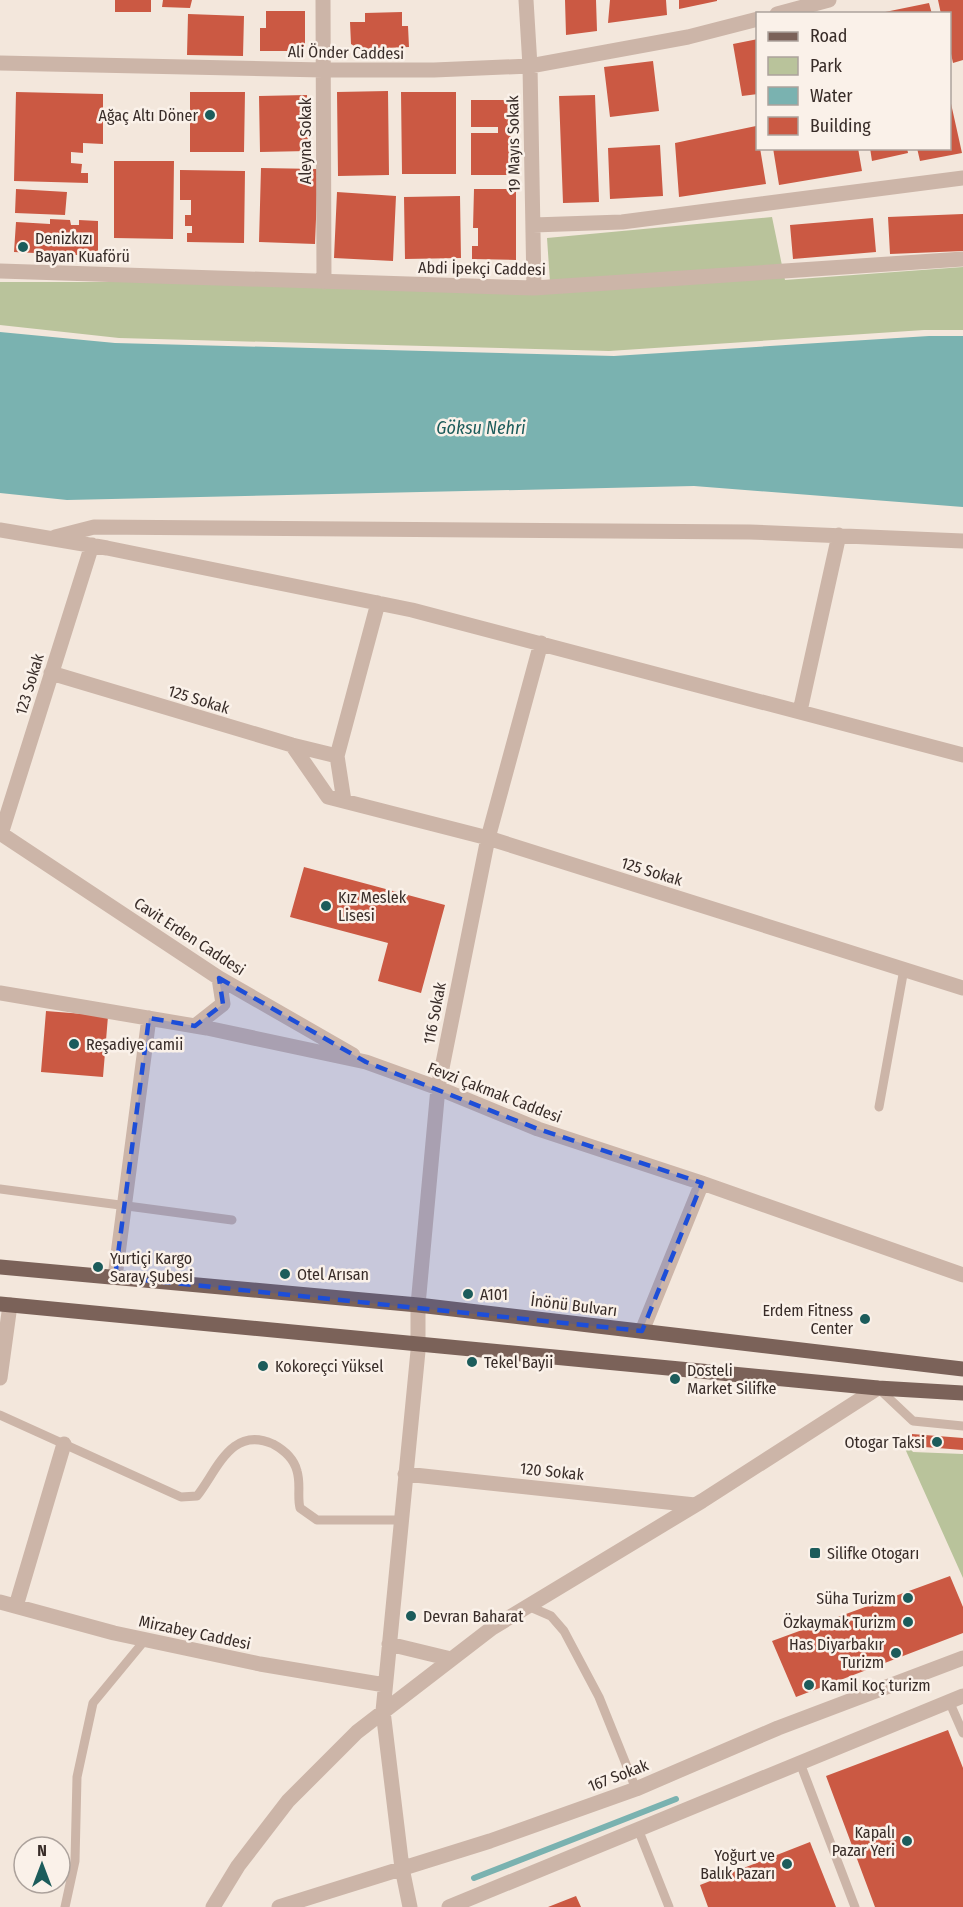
<svg xmlns="http://www.w3.org/2000/svg" width="963" height="1907" viewBox="0 0 963 1907" font-family="'Fira Sans Condensed',sans-serif">
	<style>
		.green { fill: #b9c39b }
		.water { fill: #7ab2b0 }
		.lines { fill: none; stroke-linecap: round; stroke-linejoin: round }
		.stream { stroke: #7ab2b0; stroke-width: 6 }
		.building { fill: #cb5943 }
		.lane { stroke: #ccb5a8; stroke-width: 9 }
		.street { stroke: #ccb5a8; stroke-width: 15 }
		.primary { stroke: #7b6259; stroke-width: 15 }
		.marked { fill: #1d4ed8; fill-opacity: 0.2; stroke: #1d4ed8; stroke-width: 4.5; stroke-dasharray: 12 8; stroke-linejoin: round }
		.poi-dot { fill: #1c5c5b; stroke: #faf1e9; stroke-width: 2 }
		.labels { text-anchor: middle; stroke-width: 5; stroke-linejoin: round; paint-order: stroke }
		.street-label { font-size: 16px; fill: #382c28; stroke: #faf1e9 }
		.poi-label { font-size: 16px; fill: #382c28; stroke: #faf1e9; text-anchor: start }
		.water-label { font-size: 18px; font-style: italic; fill: #1c5c5b; stroke: #faf1e9 }
	</style>
	<rect width="100%" height="100%" fill="#f3e7dc"/>
	<path class="green" d="M 772,217 L 785,280 L 963,267 L 963,330 L 924,330 L 609,351 L 119,338 L 0,325 L 0,282 L 550,282 L 547,238 Z
		M 898,1433 L 913,1452 L 963,1454 L 963,1578 Z"/>
	<path class="water" d="M 0,332 L 115,343 L 614,356 L 929,336 L 963,336 L 963,507 L 694,486 L 67,500 L 0,493 Z"/>
	<g class="lines">
		<path class="stream" d="M 474,1878 L 676,1799"/>
	</g>
	<path class="building" d="M 115,0 L 151,0 L 151,12 L 115,12 Z
		M 163,0 L 192,0 L 190,8 L 162,7 Z
		M 565,0 L 596,0 L 597,31 L 566,35 Z
		M 610,0 L 666,0 L 667,15 L 608,23 Z
		M 679,0 L 717,0 L 717,1 L 679,9 Z
		M 938,0 L 963,0 L 963,60 L 953,63 L 950,49 L 950,14 L 941,14 Z
		M 929,3 L 932,14 L 885,14 L 885,12 Z
		M 266,11 L 305,11 L 305,51 L 260,51 L 260,28 L 266,28 Z
		M 402,12 L 402,26 L 408,26 L 409,47 L 359,49 L 351,44 L 350,22 L 365,22 L 365,13 Z
		M 188,14 L 244,16 L 243,56 L 187,55 Z
		M 758,39 L 758,94 L 742,96 L 733,44 Z
		M 653,61 L 659,111 L 610,117 L 604,67 Z
		M 388,91 L 389,175 L 338,176 L 337,92 Z
		M 16,92 L 103,94 L 103,144 L 83,143 L 83,153 L 71,152 L 71,163 L 82,164 L 81,173 L 88,173 L 88,183 L 14,181 Z
		M 190,92 L 245,92 L 244,152 L 190,152 Z
		M 401,92 L 456,92 L 456,174 L 402,174 Z
		M 307,95 L 308,151 L 260,152 L 259,96 Z
		M 595,95 L 599,202 L 563,203 L 559,96 Z
		M 950,99 L 962,153 L 920,161 L 917,148 L 950,148 Z
		M 471,100 L 511,100 L 511,175 L 471,175 L 471,133 L 498,133 L 498,127 L 471,127 Z
		M 756,126 L 758,148 L 760,148 L 766,184 L 679,197 L 675,143 Z
		M 660,145 L 663,196 L 610,199 L 608,148 Z
		M 773,148 L 858,148 L 862,171 L 779,185 Z
		M 870,148 L 907,148 L 908,153 L 872,161 Z
		M 114,161 L 174,161 L 173,239 L 114,238 Z
		M 261,168 L 318,169 L 315,244 L 259,242 Z
		M 180,170 L 245,171 L 244,243 L 187,242 L 187,233 L 192,233 L 192,226 L 185,226 L 185,215 L 191,215 L 191,200 L 180,200 Z
		M 16,189 L 67,192 L 65,215 L 15,213 Z
		M 474,189 L 516,189 L 516,260 L 472,259 L 472,246 L 478,246 L 478,228 L 473,228 Z
		M 337,192 L 396,196 L 393,261 L 334,258 Z
		M 460,196 L 461,258 L 405,259 L 404,197 Z
		M 963,214 L 963,251 L 890,254 L 888,217 Z
		M 873,218 L 876,252 L 793,259 L 790,225 Z
		M 50,219 L 70,220 L 71,225 L 79,225 L 79,220 L 98,221 L 98,256 L 14,252 L 16,222 L 50,224 Z
		M 304,867 L 445,905 L 421,993 L 378,981 L 388,943 L 290,917 Z
		M 46,1011 L 108,1016 L 103,1077 L 41,1072 Z
		M 912,1434 L 963,1438 L 963,1450 L 911,1446 Z
		M 950,1576 L 963,1607 L 963,1633 L 796,1697 L 772,1641 Z
		M 948,1730 L 963,1768 L 963,1907 L 875,1907 L 826,1776 Z
		M 810,1842 L 836,1907 L 708,1907 L 700,1885 Z
		M 576,1896 L 581,1907 L 548,1907 Z"/>
	<g class="lines">
		<path class="lane" d="M 879,1107 L 904,969
			M 0,1189 L 232,1220
			M 878,1388 L 913,1421 L 963,1426
			M 0,1415 L 181,1497 L 197,1496 C 217,1471 231,1425 273,1444 C 284,1450 294,1459 297,1471 C 301,1484 297,1496 300,1508 L 317,1520 L 401,1520
			M 528,1606 L 551,1616 L 564,1631 L 599,1697 L 636,1789
			M 949,1701 L 963,1733
			M 800,1763 L 855,1907
			M 638,1829 L 669,1907
			M 65,1907 L 75,1861 L 77,1777 L 93,1703 L 145,1640"/>
		<path class="street" d="M 323,0 L 324,282
			M 526,0 L 530,66 L 534,288
			M 777,14 L 829,0
			M 0,63 L 323,70 L 434,70 L 530,66 L 688,37 L 758,19
			M 533,225 L 622,222 L 963,178
			M 0,271 L 534,288 L 963,259
			M 0,530 L 107,548 L 412,610 L 963,755
			M 55,537 L 94,527 L 750,532 L 963,541
			M 51,673 L 292,745 L 337,756
			M 800,711 L 839,535
			M 292,745 L 328,797 L 488,838 L 963,988
			M 344,801 L 337,756 L 378,603
			M 0,833 L 219,978 L 353,1055
			M 1,834 L 92,545
			M 0,993 L 207,1028 L 366,1062 L 438,1088 L 538,1129 L 702,1183 L 963,1275
			M 195,1026 L 223,1004 L 219,978
			M 115,1277 L 149,1018
			M 642,1331 L 702,1183
			M 0,1378 L 10,1305
			M 405,1474 L 695,1505
			M 0,1602 L 114,1633 L 260,1664 L 385,1685
			M 16,1606 L 64,1444
			M 389,1644 L 451,1659
			M 213,1907 L 238,1866 L 288,1801 L 357,1732 L 492,1628 L 702,1501 L 878,1388
			M 279,1907 L 490,1841 L 636,1789 L 778,1728 L 963,1658
			M 410,1907 L 402,1868 L 383,1711 L 418,1351 L 418,1305 L 438,1088 L 488,838 L 541,643
			M 449,1907 L 963,1696"/>
		<path class="primary" d="M 0,1267 L 418,1305 L 963,1369
			M 0,1304 L 878,1388 L 963,1393"/>
	</g>
	<path class="marked" d="M 219,978 L 366,1062 L 538,1129 L 702,1183 L 642,1331 L 115,1277 L 149,1018 L 195,1026 L 223,1004 Z"/>
	<g class="poi-dot">
		<circle cx="210" cy="115" r="6"/>
		<circle cx="23" cy="247" r="6"/>
		<circle cx="326" cy="906" r="6"/>
		<circle cx="74" cy="1044" r="6"/>
		<circle cx="98" cy="1267" r="6"/>
		<circle cx="285" cy="1274" r="6"/>
		<circle cx="468" cy="1294" r="6"/>
		<circle cx="865" cy="1319" r="6"/>
		<circle cx="472" cy="1362" r="6"/>
		<circle cx="263" cy="1366" r="6"/>
		<circle cx="675" cy="1379" r="6"/>
		<circle cx="937" cy="1442" r="6"/>
		<rect x="809" y="1547" width="12" height="12" rx="3"/>
		<circle cx="908" cy="1598" r="6"/>
		<circle cx="411" cy="1616" r="6"/>
		<circle cx="908" cy="1622" r="6"/>
		<circle cx="896" cy="1653" r="6"/>
		<circle cx="809" cy="1685" r="6"/>
		<circle cx="907" cy="1841" r="6"/>
		<circle cx="787" cy="1864" r="6"/>
	</g>
	<g class="labels">
		<g class="street-label">
			<text transform="translate(346 52) rotate(1)" y="6">Ali Önder Caddesi</text>
			<text transform="translate(305 141) rotate(-90)" y="6">Aleyna Sokak</text>
			<text transform="translate(513 144) rotate(-91)" y="6">19 Mayıs Sokak</text>
			<text transform="translate(482 268) rotate(1)" y="6">Abdi İpekçi Caddesi</text>
			<text transform="translate(29 684) rotate(-73)" y="6">123 Sokak</text>
			<text transform="translate(199 699) rotate(17)" y="6">125 Sokak</text>
			<text transform="translate(652 871) rotate(17)" y="6">125 Sokak</text>
			<text transform="translate(190 936) rotate(33)" y="6">Cavit Erden Caddesi</text>
			<text transform="translate(434 1013) rotate(-79)" y="6">116 Sokak</text>
			<text transform="translate(495 1092) rotate(21)" y="6">Fevzi Çakmak Caddesi</text>
			<text transform="translate(574 1305) rotate(7)" y="6">İnönü Bulvarı</text>
			<text transform="translate(552 1471) rotate(6)" y="6">120 Sokak</text>
			<text transform="translate(195 1632) rotate(12)" y="6">Mirzabey Caddesi</text>
			<text transform="translate(618 1775) rotate(-21)" y="6">167 Sokak</text>
		</g>
		<g class="poi-label">
			<text x="198" y="121" text-anchor="end">Ağaç Altı Döner</text>
			<text x="35" y="244">Denizkızı<tspan x="35" dy="18">Bayan Kuaförü</tspan></text>
			<text x="338" y="903">Kız Meslek<tspan x="338" dy="18">Lisesi</tspan></text>
			<text x="86" y="1050">Reşadiye camii</text>
			<text x="110" y="1264">Yurtiçi Kargo<tspan x="110" dy="18">Saray Şubesi</tspan></text>
			<text x="297" y="1280">Otel Arısan</text>
			<text x="480" y="1300">A101</text>
			<text x="853" y="1316" text-anchor="end">Erdem Fitness<tspan x="853" dy="18">Center</tspan></text>
			<text x="484" y="1368">Tekel Bayii</text>
			<text x="275" y="1372">Kokoreçci Yüksel</text>
			<text x="687" y="1376">Dosteli<tspan x="687" dy="18">Market Silifke</tspan></text>
			<text x="925" y="1448" text-anchor="end">Otogar Taksi</text>
			<text x="827" y="1559">Silifke Otogarı</text>
			<text x="896" y="1604" text-anchor="end">Süha Turizm</text>
			<text x="423" y="1622">Devran Baharat</text>
			<text x="896" y="1628" text-anchor="end">Özkaymak Turizm</text>
			<text x="884" y="1650" text-anchor="end">Has Diyarbakır<tspan x="884" dy="18">Turizm</tspan></text>
			<text x="821" y="1691">Kamil Koç turizm</text>
			<text x="895" y="1838" text-anchor="end">Kapalı<tspan x="895" dy="18">Pazar Yeri</tspan></text>
			<text x="775" y="1861" text-anchor="end">Yoğurt ve<tspan x="775" dy="18">Balık Pazarı</tspan></text>
		</g>
		<g class="water-label">
			<text x="481" y="434">Göksu Nehri</text>
		</g>
	</g>
	<rect x="756" y="12" width="195" height="138" fill="#faf1e9" stroke="#aca29c" stroke-width="1.5"/>
	<rect x="768" y="32" width="30" height="9" fill="#7b6259" stroke="#aca29c" stroke-width="1.5"/>
	<text x="810" y="42" font-size="18" fill="#382c28">Road</text>
	<rect x="768" y="57" width="30" height="18" fill="#b9c39b" stroke="#aca29c" stroke-width="1.5"/>
	<text x="810" y="72" font-size="18" fill="#382c28">Park</text>
	<rect x="768" y="87" width="30" height="18" fill="#7ab2b0" stroke="#aca29c" stroke-width="1.5"/>
	<text x="810" y="102" font-size="18" fill="#382c28">Water</text>
	<rect x="768" y="117" width="30" height="18" fill="#cb5943" stroke="#aca29c" stroke-width="1.5"/>
	<text x="810" y="132" font-size="18" fill="#382c28">Building</text>
	<g transform="translate(42 1865)"><circle r="28" fill="#faf1e9" stroke="#aca29c" stroke-width="1.5"/>
	<path d="M0-4.5L10 22L0 15L-10 22Z" fill="#1c5c5b"/>
	<text y="-9" font-size="16" font-weight="bold" text-anchor="middle" fill="#382c28">N</text>
	</g>
</svg>
